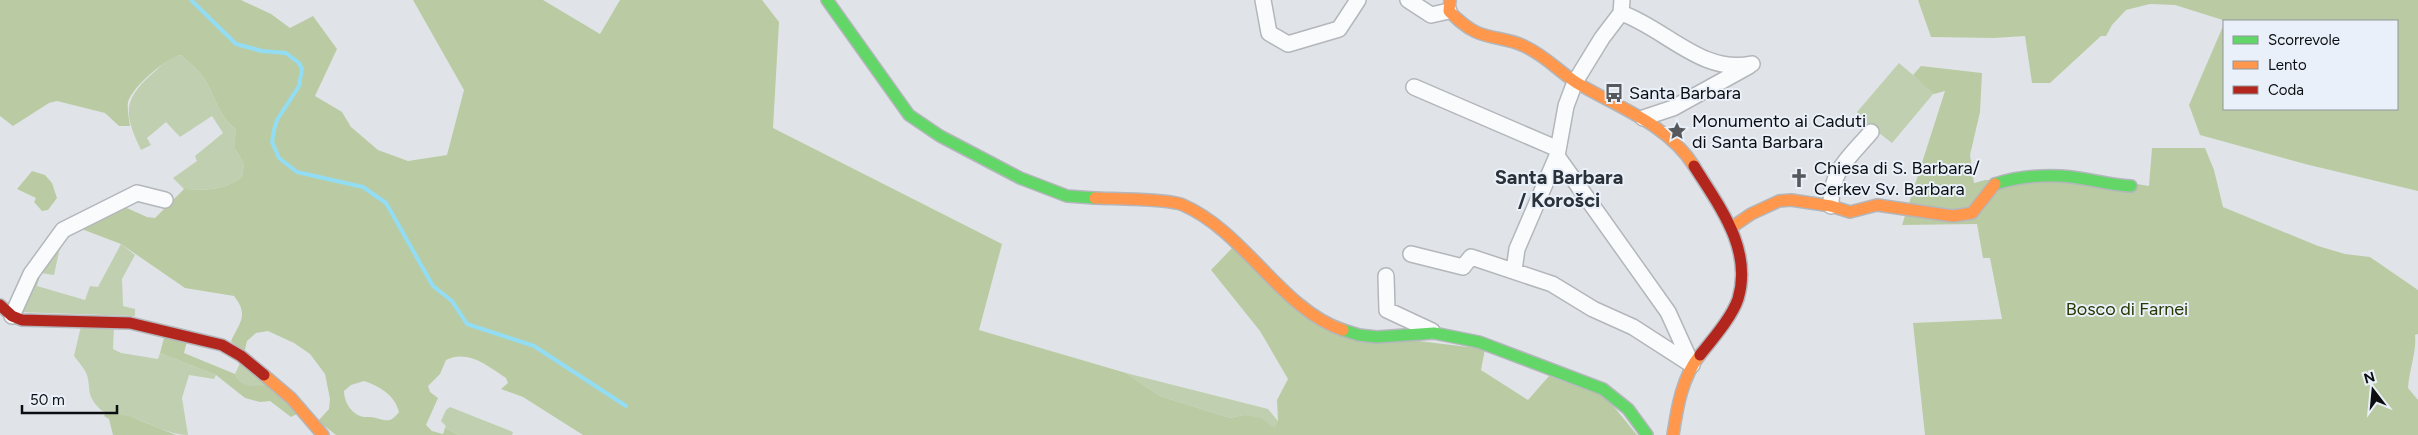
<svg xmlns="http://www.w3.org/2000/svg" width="2418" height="435" viewBox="0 0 2418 435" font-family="Figtree,sans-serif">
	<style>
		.green { fill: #c0cfaf }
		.forest { fill: #bacba3; fill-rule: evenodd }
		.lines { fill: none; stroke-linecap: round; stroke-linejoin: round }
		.stream { stroke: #92ddf3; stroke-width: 4 }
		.street-casing { stroke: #b3b6ba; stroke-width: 18 }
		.fast-casing { stroke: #b3b6ba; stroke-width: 14 }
		.slow-casing { stroke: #b3b6ba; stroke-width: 14 }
		.jam-casing { stroke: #b3b6ba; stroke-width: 14 }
		.street { stroke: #fafbfc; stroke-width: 15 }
		.fast { stroke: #63d668; stroke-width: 11 }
		.slow { stroke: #ff974d; stroke-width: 11 }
		.jam { stroke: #b3261e; stroke-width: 11 }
		.labels { text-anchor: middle; stroke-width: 4; stroke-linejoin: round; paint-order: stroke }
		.poi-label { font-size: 18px; fill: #0b0d10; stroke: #e9f0f9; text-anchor: start }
		.park-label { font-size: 18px; fill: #283800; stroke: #e9f0f9 }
		.quarter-label { font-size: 20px; font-weight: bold; fill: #2b3138; stroke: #e9f0f9 }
	</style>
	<rect width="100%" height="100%" fill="#e0e4e8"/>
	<path class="green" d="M 181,55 C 187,61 195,67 201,74 C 214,91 218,117 236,129 L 234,147 L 244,164 L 242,177 C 224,191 206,190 184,189 L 173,178 L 197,161 L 195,156 L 223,133 L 212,116 L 180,137 L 166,122 L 147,138 L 151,145 L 141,150 C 125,116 121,101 152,74 C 161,66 168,58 181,55 Z
		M 1899,63 L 1934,93 L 1892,143 L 1866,123 L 1867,121 L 1857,112 Z
		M 63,233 L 54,275 L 41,273 L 37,286 L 85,300 L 90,286 L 98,287 L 121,244 L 135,255 L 122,279 L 123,306 L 135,309 L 135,316 L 18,312 Z
		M 81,326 L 114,326 L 113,349 L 121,353 L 158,359 L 160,353 L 216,375 L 214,379 L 189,375 L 182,398 L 188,435 C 168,435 149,422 130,417 C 119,414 105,416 98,407 C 88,396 90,391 88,379 C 87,370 78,362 74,356 Z
		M 241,361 L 265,384 C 253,389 241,386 235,374 Z
		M 1126,373 L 1268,409 L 1278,421 L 1274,429 L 1243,415 L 1230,418 L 1160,396 Z
		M 450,407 L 513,432 L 512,435 L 459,435 L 445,428 L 446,426 L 441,421 L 446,410 Z"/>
	<path class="forest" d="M 0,0 L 241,0 L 271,14 L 290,28 L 313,16 L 337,49 L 315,96 L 342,112 L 351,127 L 378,150 L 408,161 L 447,155 L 464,90 L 413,0 L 543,0 L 600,34 L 620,0 L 762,0 L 779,22 L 773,128 L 1002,244 L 979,330 L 1126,373 L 1160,396 L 1230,418 L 1243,415 L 1261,418 L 1274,428 L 1278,421 L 1277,400 L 1288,379 L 1260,331 L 1211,270 L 1233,247 L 1310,317 L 1402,339 L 1485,349 L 1481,370 L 1528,400 L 1549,376 L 1606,397 L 1637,435 L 583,435 L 523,397 L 501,389 L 508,383 L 506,378 C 488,366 468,349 446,360 L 440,374 L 428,386 L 430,392 L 438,398 L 426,425 L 432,431 L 443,434 L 445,428 L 459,435 L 336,435 L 318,421 L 329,409 L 330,399 L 325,374 L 310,354 L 294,343 L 268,331 L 256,333 L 247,341 L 244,354 L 231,341 C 240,322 249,315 234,296 L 185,288 L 121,244 L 71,225 L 120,205 L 147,217 L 155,218 L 184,189 C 206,190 224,191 242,177 L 244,164 L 234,147 L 236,129 C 218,117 214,91 201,74 C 195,67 187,61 181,55 C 166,58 133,86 128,102 C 127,108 129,119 130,126 L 119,126 L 105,113 L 57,101 L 49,103 L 13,126 L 0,116 ZM 364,381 C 379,386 395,395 399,412 C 390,423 388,421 376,418 C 371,416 365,418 360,416 C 350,412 344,401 344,391 L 351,385 Z
		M 1918,0 L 2418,0 L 2418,191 L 2305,164 L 2200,135 L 2189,105 L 2224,24 L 2224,109 L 2397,109 L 2397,21 L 2226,21 L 2175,5 L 2150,4 L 2126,10 L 2112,25 L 2106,36 L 2101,36 L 2050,83 L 2032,83 L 2025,36 L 1994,38 L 1931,37 Z
		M 1921,66 L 1982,73 L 1980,112 L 1970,155 L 1974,183 L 1985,180 L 2119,181 L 2149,186 L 2152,148 L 2205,148 L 2214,170 L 2223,207 L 2318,246 L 2345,254 L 2370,257 L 2418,290 L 2418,334 L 2415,335 C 2417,350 2409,371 2408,388 L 2418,400 L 2418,435 L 1925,435 L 1913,323 L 2002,319 L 1990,258 L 1983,258 L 1977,224 L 1902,225 L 1945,91 L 1934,94 L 1913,75 Z
		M 32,171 L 45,175 L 52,183 L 57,198 L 48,210 L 42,211 L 34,202 L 36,198 L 17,189 Z
		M 165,334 L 188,337 L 184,353 L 235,374 C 241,386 253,388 265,384 L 299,413 L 291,417 L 270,401 L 260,402 L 245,398 L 216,375 L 160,353 Z
		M 106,413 L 129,416 L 176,435 L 113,435 L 109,419 L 104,416 Z"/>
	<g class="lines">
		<path class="stream" d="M 191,0 L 236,44 L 262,51 L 286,53 L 299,63 L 302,69 L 299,86 L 277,120 L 274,130 L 272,142 L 279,158 L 297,172 L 363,187 L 386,203 L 433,286 L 452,301 L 467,324 L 534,346 L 626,406"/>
		<g class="street-casing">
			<path id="street" d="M 1263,0 L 1269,33 L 1288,44 L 1339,29 L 1358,0
				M 1408,0 L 1431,15 L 1449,11
				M 1621,13 C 1665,28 1702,75 1752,64
				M 1414,87 L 1558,149
				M 1643,118 L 1673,108 L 1749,66
				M 1557,156 L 1668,312 L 1692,365
				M 1831,206 C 1830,170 1850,157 1871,132
				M 1411,254 L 1463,267 L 1471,257 L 1552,284 L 1593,309 L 1633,327 L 1692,365
				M 1514,270 L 1517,249 L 1557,156 L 1566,106 L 1575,82 L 1602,38 L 1621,13 L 1622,0
				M 1386,276 L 1387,310 L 1432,331
				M 12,316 L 31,274 L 63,230 L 137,193 L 165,200"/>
		</g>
		<g class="fast-casing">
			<path id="fast" d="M 827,0 L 909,115 L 940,136 L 1020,178 L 1067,196 L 1095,198
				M 1995,184 C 2016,177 2039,175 2061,176 C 2084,177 2107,185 2131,186
				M 1343,330 L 1359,335 L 1377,337 L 1434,333 L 1479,342 L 1603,389 L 1628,409 L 1647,435"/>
		</g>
		<g class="slow-casing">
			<path id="slow" d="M 1450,0 L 1449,11 C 1457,19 1465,27 1476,32 C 1491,39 1508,38 1524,46 C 1546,56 1558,71 1577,83 C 1617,107 1668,124 1694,166
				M 1095,198 C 1113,199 1170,199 1183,205 C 1245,232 1281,309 1343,330
				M 1732,227 L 1751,214 L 1779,201 L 1791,200 L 1831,206 L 1850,212 L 1877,205 L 1953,216 L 1972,213 L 1995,184
				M 264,375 L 291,398 L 323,435
				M 1673,435 C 1677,408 1682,377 1700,355"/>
		</g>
		<g class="jam-casing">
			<path id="jam" d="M 1694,166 C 1719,206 1753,249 1738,299 C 1732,317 1712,340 1700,355
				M 0,305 L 12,316 L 22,320 L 130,323 L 222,345 L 241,356 L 264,375"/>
		</g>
		<use href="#street" class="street"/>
		<use href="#fast" class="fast"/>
		<use href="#slow" class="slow"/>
		<use href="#jam" class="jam"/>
	</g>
	<defs>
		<g id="bus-bare" transform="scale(1.5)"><path d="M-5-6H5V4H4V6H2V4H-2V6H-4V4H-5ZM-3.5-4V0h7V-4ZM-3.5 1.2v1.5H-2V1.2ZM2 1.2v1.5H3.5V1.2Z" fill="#56585c" stroke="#e9f0f9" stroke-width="2.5" paint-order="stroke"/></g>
		<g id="sight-bare" transform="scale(1.5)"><path d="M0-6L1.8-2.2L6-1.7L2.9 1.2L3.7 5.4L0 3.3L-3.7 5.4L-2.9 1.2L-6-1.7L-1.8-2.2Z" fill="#56585c" stroke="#e9f0f9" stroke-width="2.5" paint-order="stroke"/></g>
		<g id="church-bare" transform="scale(1.5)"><path d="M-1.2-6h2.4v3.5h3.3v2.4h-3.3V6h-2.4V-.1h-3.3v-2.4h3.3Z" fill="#56585c" stroke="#e9f0f9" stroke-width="2.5" paint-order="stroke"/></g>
	</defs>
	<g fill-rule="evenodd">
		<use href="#bus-bare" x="1614" y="93"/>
		<use href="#sight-bare" x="1677" y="131"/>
		<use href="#church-bare" x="1799" y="178"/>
	</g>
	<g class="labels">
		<g class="poi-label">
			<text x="1629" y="99">Santa Barbara</text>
			<text x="1692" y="127">Monumento ai Caduti<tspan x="1692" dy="21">di Santa Barbara</tspan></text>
			<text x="1814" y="174">Chiesa di S. Barbara/<tspan x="1814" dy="21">Cerkev Sv. Barbara</tspan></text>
		</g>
		<g class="park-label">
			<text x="2127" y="315">Bosco di Farnei</text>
		</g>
		<g class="quarter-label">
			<text x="1559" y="184">Santa Barbara<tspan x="1559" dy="23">/ Korošci</tspan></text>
		</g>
	</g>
	<rect x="2223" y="20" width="175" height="90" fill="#e9f0f9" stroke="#90959c"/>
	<rect x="2233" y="36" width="25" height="8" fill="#63d668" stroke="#90959c"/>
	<text x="2268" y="45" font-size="15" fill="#0b0d10">Scorrevole</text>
	<rect x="2233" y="61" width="25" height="8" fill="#ff974d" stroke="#90959c"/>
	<text x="2268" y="70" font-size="15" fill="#0b0d10">Lento</text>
	<rect x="2233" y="86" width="25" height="8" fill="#b3261e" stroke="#90959c"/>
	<text x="2268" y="95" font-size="15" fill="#0b0d10">Coda</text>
	<g transform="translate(2373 390) rotate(344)" stroke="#e9f0f9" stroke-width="4" paint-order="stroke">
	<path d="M0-4L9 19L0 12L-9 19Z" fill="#0b0d10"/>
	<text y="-8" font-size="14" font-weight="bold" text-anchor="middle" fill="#0b0d10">N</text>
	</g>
	<path d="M22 405v8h95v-8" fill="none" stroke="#0b0d10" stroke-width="2.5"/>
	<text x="30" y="405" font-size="15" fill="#0b0d10" stroke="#e9f0f9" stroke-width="4" paint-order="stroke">50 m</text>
</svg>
